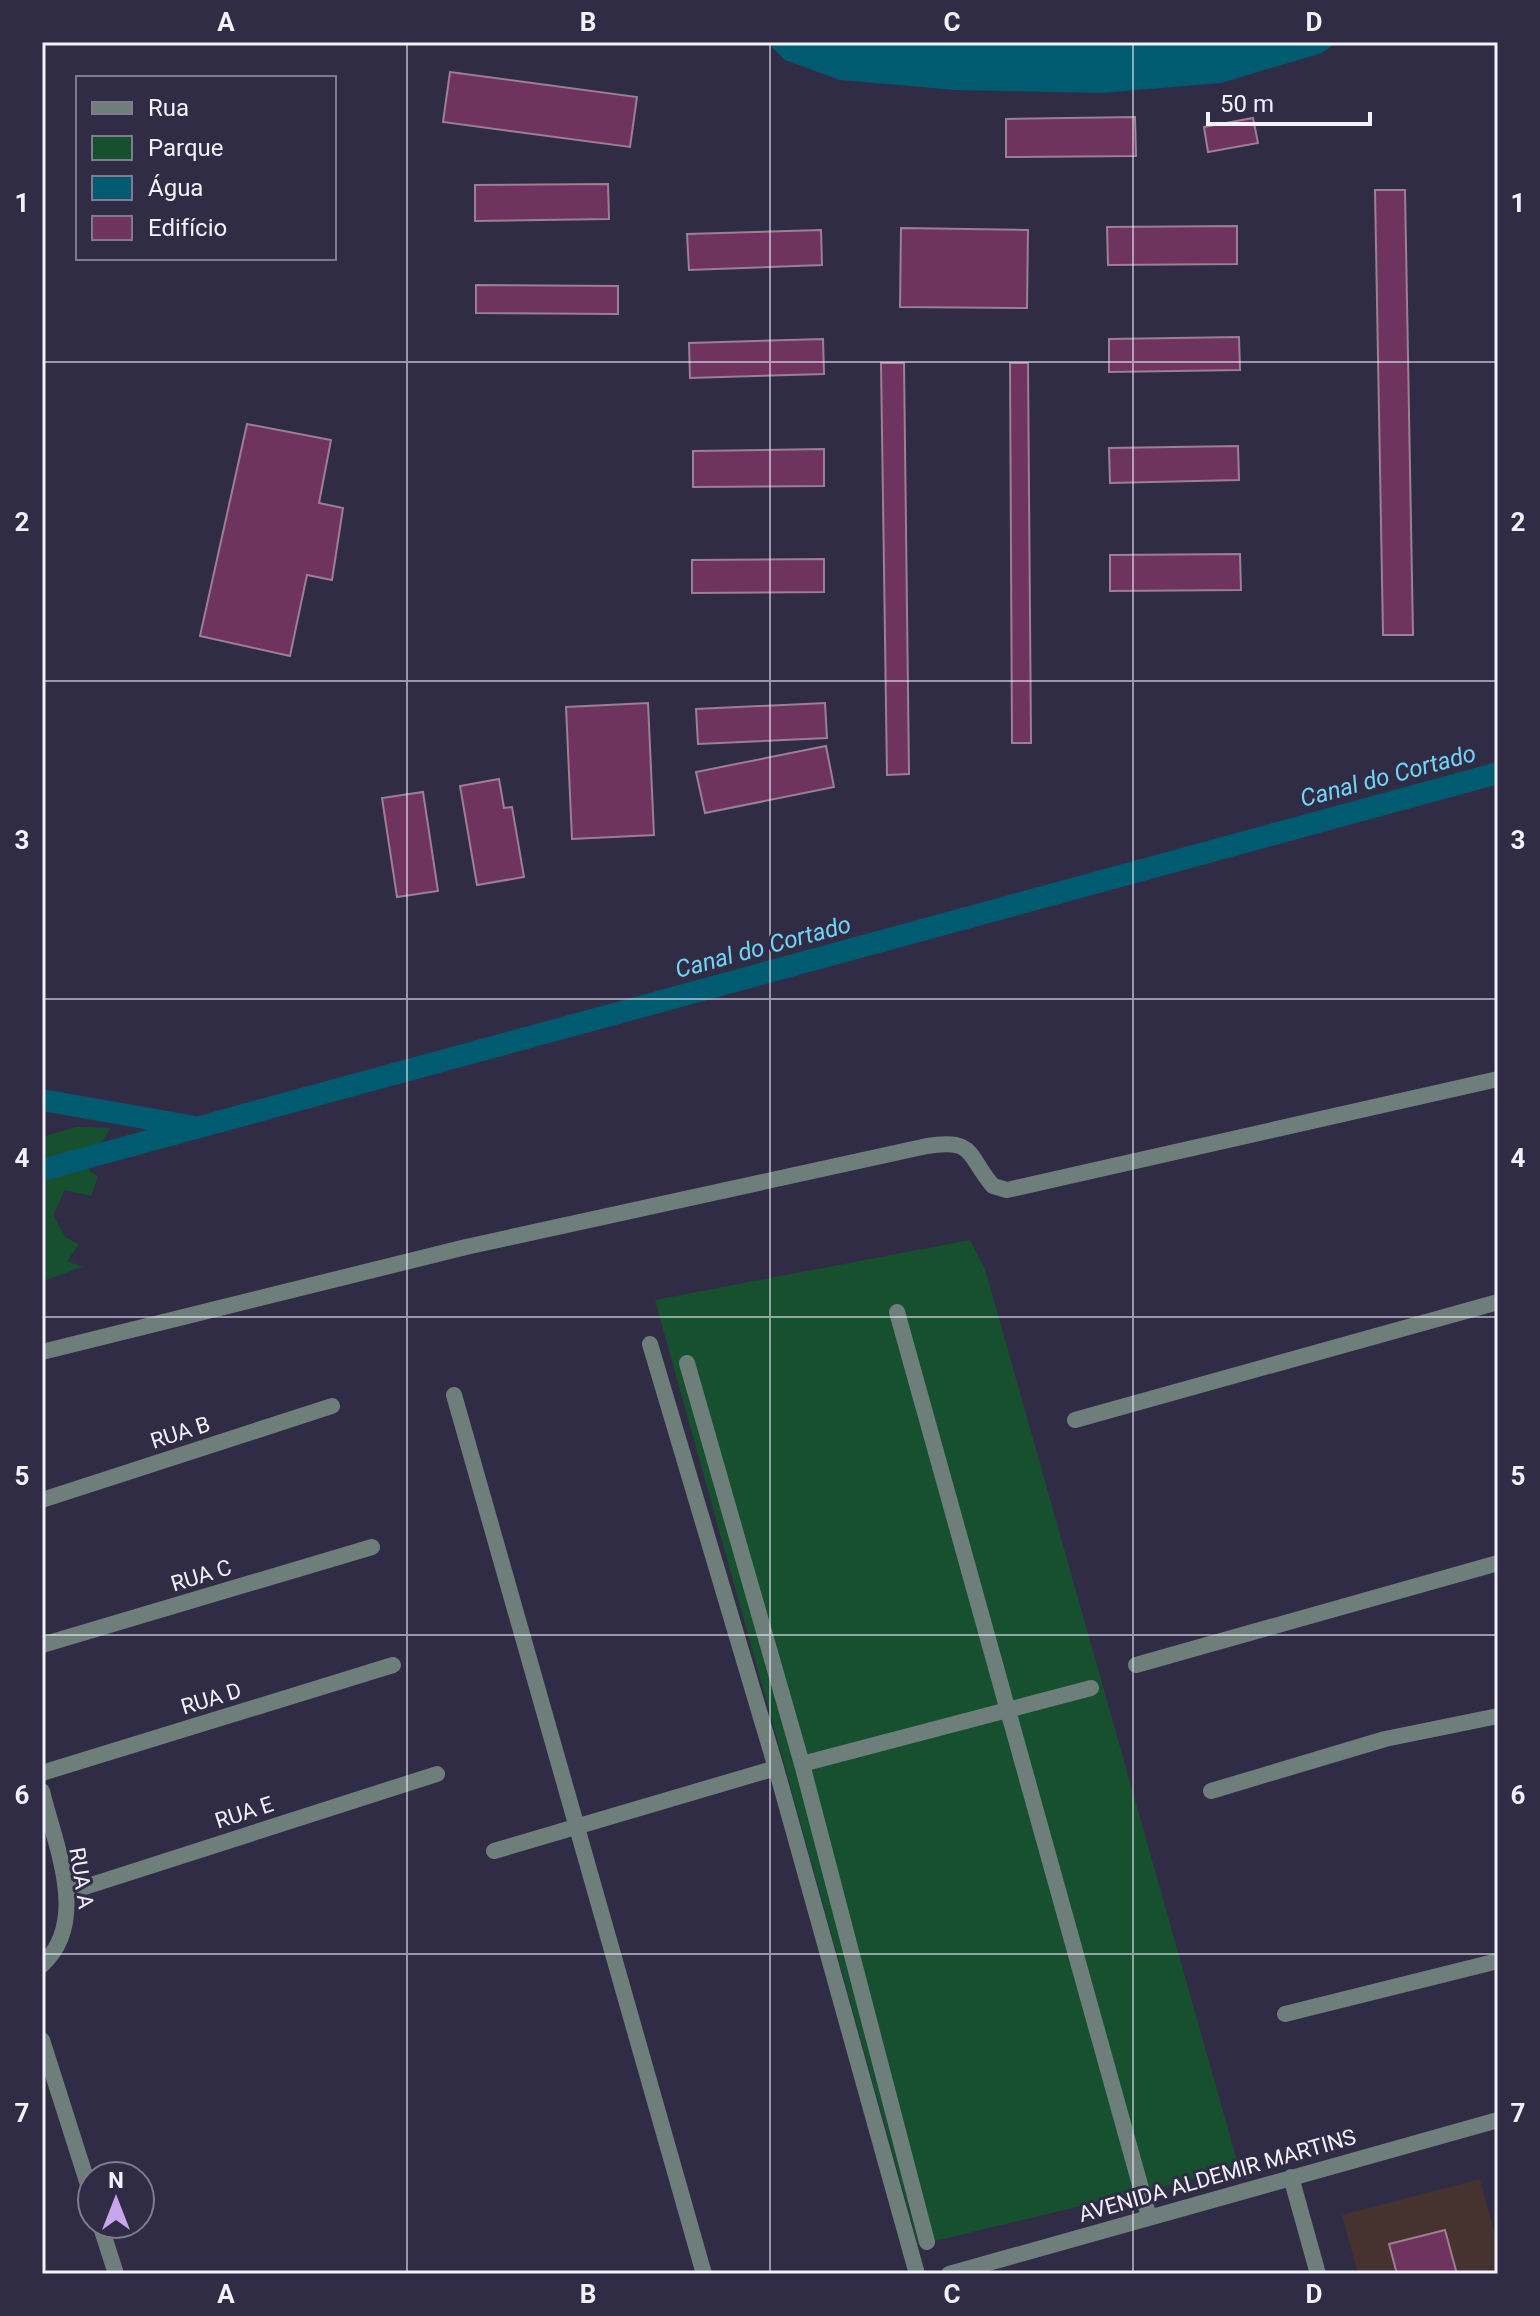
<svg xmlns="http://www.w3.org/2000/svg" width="1540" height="2316" viewBox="0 0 1540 2316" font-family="Roboto,sans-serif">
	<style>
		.commercial { fill: #46322e }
		.green { fill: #16502f }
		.water { fill: #005a70 }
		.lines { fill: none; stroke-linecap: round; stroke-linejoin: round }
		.canal { stroke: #005a70; stroke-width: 22 }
		.building { fill: #6e335f; stroke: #9c7f93; stroke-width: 2 }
		.street { stroke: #6e7f7b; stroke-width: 16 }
		.grid { fill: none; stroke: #f3f1fe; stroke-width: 2; stroke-opacity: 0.55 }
		.labels { text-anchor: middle; stroke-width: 6; stroke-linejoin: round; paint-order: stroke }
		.street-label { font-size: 22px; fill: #f3f1fe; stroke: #312c45 }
		.water-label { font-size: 24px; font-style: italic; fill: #70d5f6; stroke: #312c45 }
		.neatline { fill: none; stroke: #f3f1fe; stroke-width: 3 }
		.grid-label { font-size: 26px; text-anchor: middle; font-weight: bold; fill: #f3f1fe }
	</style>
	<rect width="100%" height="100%" fill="#312c45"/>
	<path class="commercial" d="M 1480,2179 L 1498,2246 L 1498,2274 L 1358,2274 L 1342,2215 Z"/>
	<path class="green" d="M 76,1127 L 111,1128 L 85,1167 L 98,1177 L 91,1196 L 65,1190 L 53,1215 L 66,1238 L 79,1244 L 67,1261 L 83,1267 L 42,1281 L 42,1137 Z
		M 970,1240 L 985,1269 L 1239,2168 L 918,2245 L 655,1300 Z"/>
	<path class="water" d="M 767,42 L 1337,42 L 1322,53 L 1221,83 L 1101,93 L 955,90 L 840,80 L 785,60 Z"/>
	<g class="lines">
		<path class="canal" d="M 42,1100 L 190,1126
			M 42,1170 L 1498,773"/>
	</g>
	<path class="building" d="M 450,72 L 637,97 L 630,147 L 443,122 Z
		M 1135,117 L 1136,156 L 1006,157 L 1006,119 Z
		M 1253,118 L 1258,143 L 1208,152 L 1204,127 Z
		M 608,184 L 609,219 L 475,221 L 475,185 Z
		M 1375,190 L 1405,190 L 1413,635 L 1383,635 Z
		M 1237,226 L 1237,264 L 1108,265 L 1107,227 Z
		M 901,228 L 1028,230 L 1027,308 L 900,307 Z
		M 821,230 L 822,265 L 689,270 L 687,234 Z
		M 476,285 L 618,286 L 618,314 L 476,313 Z
		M 1239,337 L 1240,370 L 1109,372 L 1109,339 Z
		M 823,339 L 824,374 L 690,378 L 689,343 Z
		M 881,363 L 904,363 L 909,774 L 887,775 Z
		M 1010,363 L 1028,363 L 1031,743 L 1012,743 Z
		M 247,424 L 331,440 L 319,503 L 343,508 L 332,580 L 307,575 L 290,656 L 200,636 Z
		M 1238,446 L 1239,480 L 1110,483 L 1109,448 Z
		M 824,449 L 824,486 L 693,487 L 693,451 Z
		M 1240,554 L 1241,590 L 1110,591 L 1110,555 Z
		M 824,559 L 824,592 L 692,593 L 692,560 Z
		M 648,703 L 654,835 L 572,839 L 566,707 Z
		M 825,703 L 827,738 L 698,744 L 696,709 Z
		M 826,746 L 834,787 L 705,813 L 696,772 Z
		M 499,779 L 504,808 L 512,807 L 524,877 L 477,885 L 460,786 Z
		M 423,792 L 438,891 L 397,897 L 382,798 Z
		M 1445,2230 L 1457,2274 L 1397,2274 L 1389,2244 Z"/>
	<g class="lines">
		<path class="street" d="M 897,1312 L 1149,2217
			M 650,1344 L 776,1768 L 917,2274
			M 42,1352 L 466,1247 L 927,1146 C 976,1138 967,1156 993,1186 L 1007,1190 L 1498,1079
			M 687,1363 L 802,1764 L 927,2242
			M 454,1395 L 704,2274
			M 1075,1420 L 1498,1302
			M 42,1500 L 332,1406
			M 42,1645 L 372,1547
			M 1136,1665 L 1498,1563
			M 802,1764 L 1091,1688
			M 42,1773 L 393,1665
			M 42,1791 C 55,1846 90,1921 42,1965
			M 1211,1791 L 1385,1739 L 1498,1716
			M 494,1851 L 776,1768
			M 66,1893 L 437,1774
			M 1285,2014 L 1498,1961
			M 42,2040 L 92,2197
			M 1291,2177 L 1318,2274
			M 100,2224 L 116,2274
			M 949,2274 L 1498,2120"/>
	</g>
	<path class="grid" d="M 407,42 L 407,2274M 770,42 L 770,2274M 1133,42 L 1133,2274M 42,362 L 1498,362M 42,681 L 1498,681M 42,999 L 1498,999M 42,1317 L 1498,1317M 42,1635 L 1498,1635M 42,1954 L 1498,1954"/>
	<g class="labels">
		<g class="street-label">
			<text transform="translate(180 1432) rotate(-18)" y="8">RUA B</text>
			<text transform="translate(201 1575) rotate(-17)" y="8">RUA C</text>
			<text transform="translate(211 1698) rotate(-17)" y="8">RUA D</text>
			<text transform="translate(244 1812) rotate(-18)" y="8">RUA E</text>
			<text transform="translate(82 1878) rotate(81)" y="8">RUA A</text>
			<text transform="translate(1217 2175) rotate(-16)" y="8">AVENIDA ALDEMIR MARTINS</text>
		</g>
		<g class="water-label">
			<text transform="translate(1388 776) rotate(-15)" y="8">Canal do Cortado</text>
			<text transform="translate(763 947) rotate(-15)" y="8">Canal do Cortado</text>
		</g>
	</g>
	<rect width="1540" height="2316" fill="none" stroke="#312c45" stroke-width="88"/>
	<rect x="76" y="76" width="260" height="184" fill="#312c45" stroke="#7f7b8f" stroke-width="2"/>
	<rect x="92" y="102" width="40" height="12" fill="#6e7f7b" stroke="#7f7b8f" stroke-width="2"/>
	<text x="148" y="116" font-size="24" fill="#f3f1fe">Rua</text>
	<rect x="92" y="136" width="40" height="24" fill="#16502f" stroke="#7f7b8f" stroke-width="2"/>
	<text x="148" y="156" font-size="24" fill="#f3f1fe">Parque</text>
	<rect x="92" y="176" width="40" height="24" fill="#005a70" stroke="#7f7b8f" stroke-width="2"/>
	<text x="148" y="196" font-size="24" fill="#f3f1fe">Água</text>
	<rect x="92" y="216" width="40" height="24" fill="#6e335f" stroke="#7f7b8f" stroke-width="2"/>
	<text x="148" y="236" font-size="24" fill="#f3f1fe">Edifício</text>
	<g transform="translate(116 2200)"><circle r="38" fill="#312c45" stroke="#7f7b8f" stroke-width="2"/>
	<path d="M0-6L14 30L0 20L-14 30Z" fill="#c9a5ee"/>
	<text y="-12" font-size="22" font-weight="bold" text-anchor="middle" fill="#f3f1fe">N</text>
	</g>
	<path d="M1208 112v12h162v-12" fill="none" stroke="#f3f1fe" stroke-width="4"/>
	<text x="1220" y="112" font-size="24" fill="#f3f1fe" stroke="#312c45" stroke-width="6" paint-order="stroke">50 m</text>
	<rect x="44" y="44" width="1452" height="2228" class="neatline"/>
	<g class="grid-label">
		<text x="226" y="31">A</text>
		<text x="588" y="31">B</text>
		<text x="952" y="31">C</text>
		<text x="1314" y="31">D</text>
		<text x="22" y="212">1</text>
		<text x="1518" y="212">1</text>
		<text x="22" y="531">2</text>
		<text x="1518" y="531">2</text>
		<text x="22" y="849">3</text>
		<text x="1518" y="849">3</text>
		<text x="22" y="1167">4</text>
		<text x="1518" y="1167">4</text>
		<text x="22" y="1485">5</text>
		<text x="1518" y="1485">5</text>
		<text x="22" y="1804">6</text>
		<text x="1518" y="1804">6</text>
		<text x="22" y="2122">7</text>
		<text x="1518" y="2122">7</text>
		<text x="226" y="2303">A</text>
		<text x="588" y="2303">B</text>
		<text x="952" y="2303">C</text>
		<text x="1314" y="2303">D</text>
	</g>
</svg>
